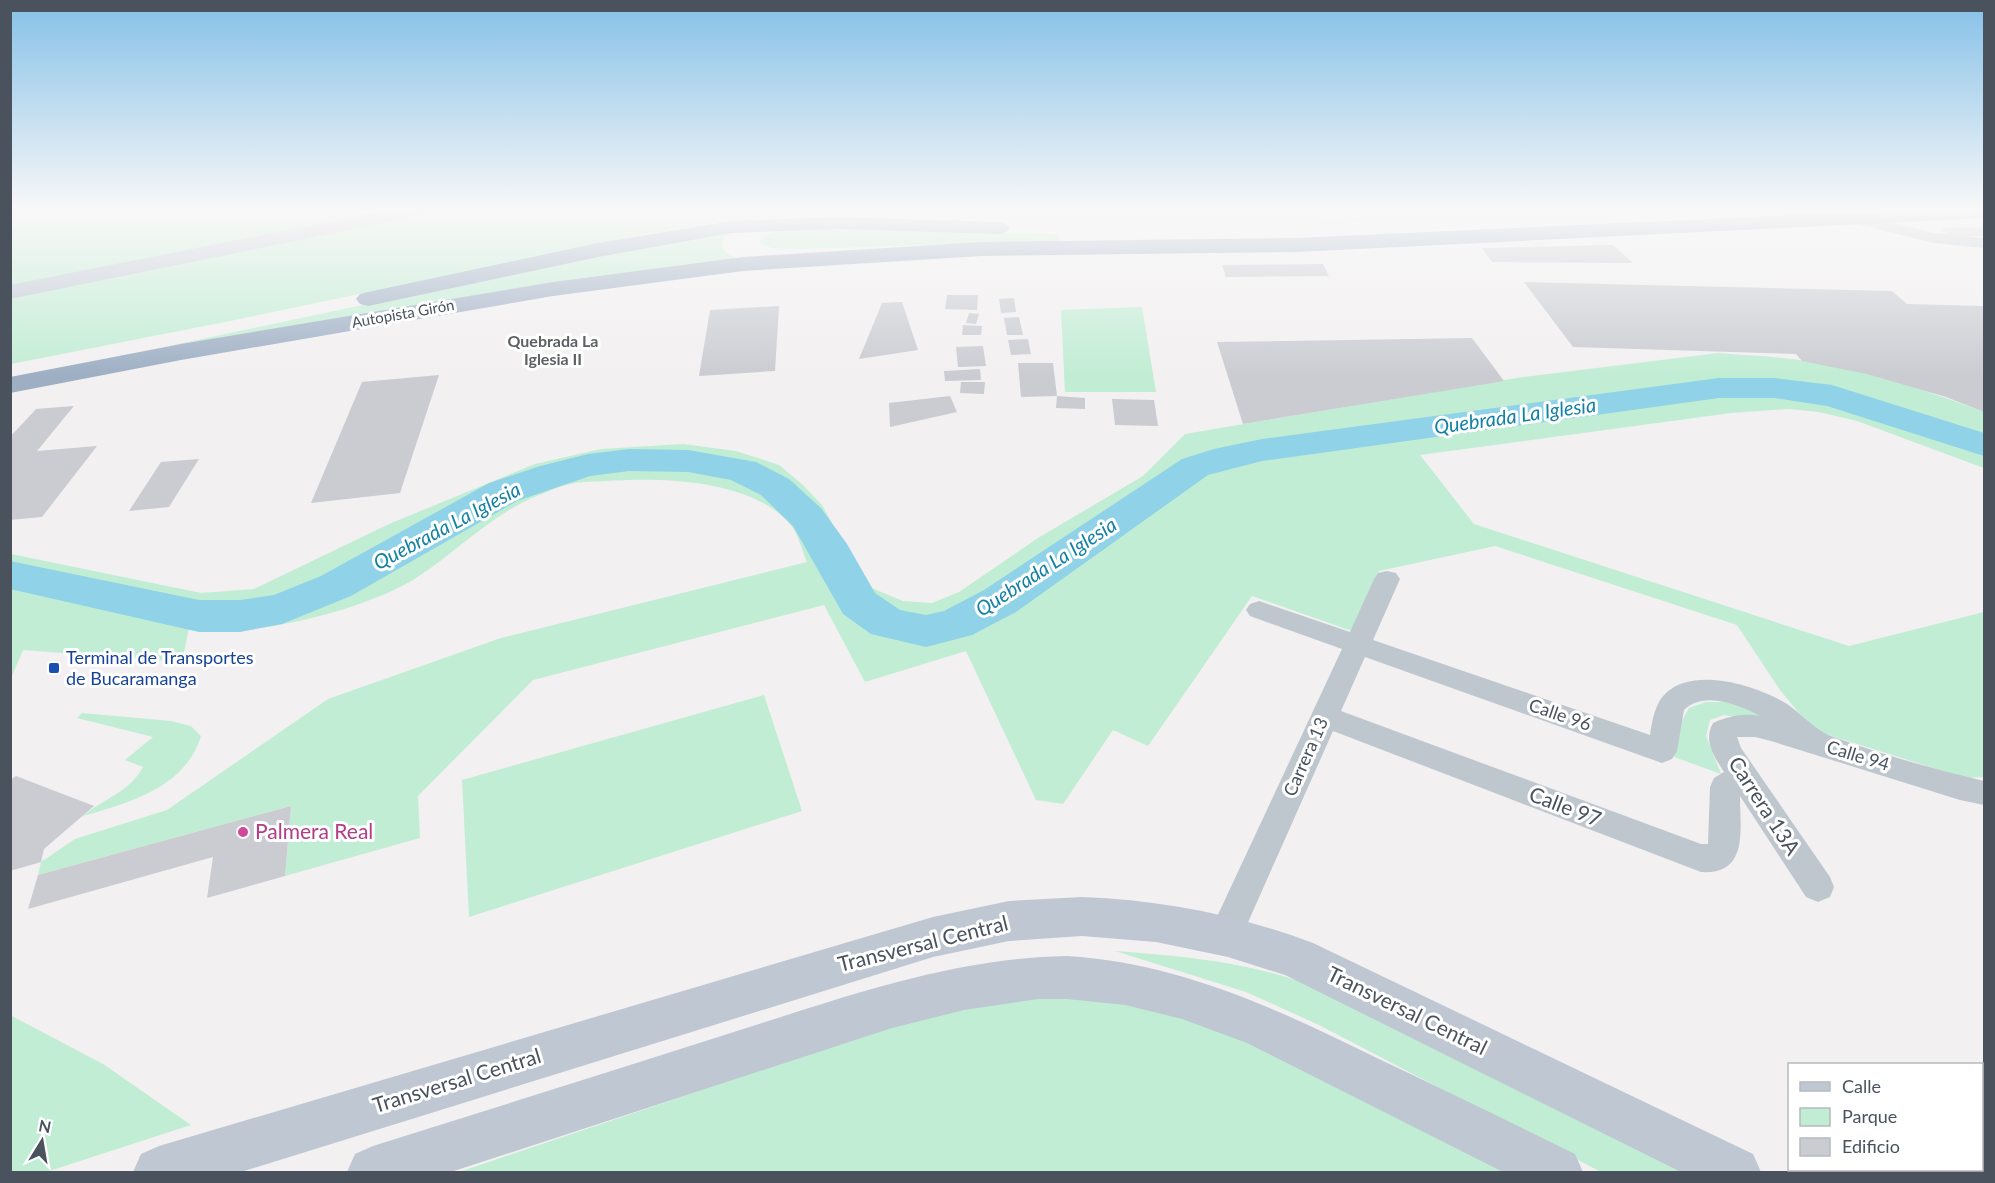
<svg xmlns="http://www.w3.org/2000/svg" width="1995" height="1183" viewBox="0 0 1995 1183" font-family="Lato,sans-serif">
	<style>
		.green { fill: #c1edd4 }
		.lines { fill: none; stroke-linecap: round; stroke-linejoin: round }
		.river { fill: #90d2e8; fill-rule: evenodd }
		.building { fill: #caccd2 }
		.minor { fill: #bfc7ce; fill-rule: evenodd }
		.secondary { fill: #bfc7d3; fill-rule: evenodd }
		.trunk { fill: #9eafc4; fill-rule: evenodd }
		.transit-dot { fill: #1a4fb4; stroke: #fff; stroke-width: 2 }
		.hotel-dot { fill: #d1479c; stroke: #fff; stroke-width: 2 }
		.labels { text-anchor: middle; stroke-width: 6; stroke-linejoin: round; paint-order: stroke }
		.far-street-label { font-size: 15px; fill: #49525d; stroke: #fff }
		.far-neighbourhood-label { font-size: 16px; font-weight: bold; fill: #5d6065; stroke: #fff }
		.transit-label { font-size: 18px; fill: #164399; stroke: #fff; text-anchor: start }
		.street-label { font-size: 18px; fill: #49525d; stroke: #fff }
		.water-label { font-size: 20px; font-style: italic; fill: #1380a5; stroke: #fff }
		.near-street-label { font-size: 21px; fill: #49525d; stroke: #fff }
		.near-hotel-label { font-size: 21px; fill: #b23c85; stroke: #fff; text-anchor: start }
	</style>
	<rect width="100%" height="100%" fill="#f2f0f0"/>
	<path class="green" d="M 11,211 L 795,211 L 778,217 L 730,220 L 636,236 L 230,321 L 11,364 Z
		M 1300,211 L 1554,211 L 1555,212 L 1320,224 Z
		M 827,229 L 1058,234 L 1060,241 L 798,249 L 772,248 L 760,243 C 763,226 812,230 827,229 Z
		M 734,231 L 725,238 L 721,246 L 725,252 L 737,259 L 575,279 L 164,347 L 575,260 Z
		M 1142,307 L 1156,392 L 1065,392 L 1061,310 Z
		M 1718,353 C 1743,355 1768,356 1792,359 C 1858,367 1923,389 1984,412 L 1984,468 L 1857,421 L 1819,412 L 1789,409 L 1731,413 L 1420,455 L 1474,524 L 1849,646 L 1984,612 L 1984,777 L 1965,778 L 1813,730 L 1780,690 L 1737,625 L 1495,546 L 1379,571 L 1352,631 L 1252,596 L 1148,746 L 1113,730 L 1063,804 L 1036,800 L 966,651 L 865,682 L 824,605 L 533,680 L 418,796 L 420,838 L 285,876 L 291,806 L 38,875 L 41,862 L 75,839 L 167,810 L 328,699 L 501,638 L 807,562 C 802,551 799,537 793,528 C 757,479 660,477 606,481 C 594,482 581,481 570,484 C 557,487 544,493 532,498 C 489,517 455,553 416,578 C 366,610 247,640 189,628 L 182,662 L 23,650 L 11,678 L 11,554 L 201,593 L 254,589 L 389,524 L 535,464 L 601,449 L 683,444 L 736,451 L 779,465 L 803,485 L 822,505 L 867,586 L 903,601 L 932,603 L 959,592 L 1038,538 L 1143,476 L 1185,434 L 1523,377 Z
		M 764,695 L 802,811 L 469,917 L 462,780 Z
		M 1706,702 L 1730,702 L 1792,727 L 1724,715 L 1710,720 L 1706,736 L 1721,774 L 1674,757 L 1682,721 L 1689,708 Z
		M 82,713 L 171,721 L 191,726 L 201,736 C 186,787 129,803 83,816 C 103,799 130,792 143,767 L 125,760 L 153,737 L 77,718 Z
		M 1115,951 C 1167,955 1220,959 1272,973 C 1336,990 1395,1026 1454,1056 C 1533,1096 1615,1134 1695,1172 L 1601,1172 L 1319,1025 L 1246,992 Z
		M 1099,995 L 1196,1020 L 1298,1063 L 1524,1172 L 459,1172 L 885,1028 L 1004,997 Z
		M 10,1015 L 103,1064 L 191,1125 L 46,1172 L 11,1172 Z"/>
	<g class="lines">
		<path class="river" d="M 1719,378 L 1774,378 L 1832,385 L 1984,433 L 1984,456 L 1827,406 L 1774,398 L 1719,398 L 1262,461 L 1208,475 L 1016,612 L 972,635 L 926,647 L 871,634 L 843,614 L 793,526 L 761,495 L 731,480 L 688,472 L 629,471 L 590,476 L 517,501 L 351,596 L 282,624 L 240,632 L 199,632 L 10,589 L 10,561 L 199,600 L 240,600 L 274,595 L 321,576 L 489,483 L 540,466 L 588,454 L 629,449 L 688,450 L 756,462 L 789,479 L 821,508 L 847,544 L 875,593 L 900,610 L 926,615 L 944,611 L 984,590 L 1182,459 L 1214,449 L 1262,439 Z"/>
	</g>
	<path class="building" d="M 1984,227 L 1984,236 L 1954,237 L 1940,229 Z
		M 1613,245 L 1633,263 L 1492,262 L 1482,248 Z
		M 1323,264 L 1329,276 L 1226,277 L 1222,265 Z
		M 1524,282 L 1892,291 L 1907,304 L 1984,306 L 1984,412 L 1946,397 L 1867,374 L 1802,361 L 1796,354 L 1573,347 Z
		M 947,295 L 978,295 L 977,310 L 945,309 Z
		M 1014,298 L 1016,312 L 1001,313 L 999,299 Z
		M 902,302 L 918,350 L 859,359 L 882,303 Z
		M 779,306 L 775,371 L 699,376 L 710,310 Z
		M 969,313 L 979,314 L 976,324 L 966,323 Z
		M 1019,317 L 1023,335 L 1007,335 L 1004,318 Z
		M 963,325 L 982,326 L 981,335 L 962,335 Z
		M 1472,338 L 1504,381 L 1243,424 L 1217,342 Z
		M 1028,339 L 1031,354 L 1011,355 L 1008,340 Z
		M 983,346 L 986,366 L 958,367 L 956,347 Z
		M 1018,363 L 1053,363 L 1057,396 L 1021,397 Z
		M 980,369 L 981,380 L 945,381 L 944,371 Z
		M 439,375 L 400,493 L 311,503 L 362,382 Z
		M 961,382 L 985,382 L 984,394 L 960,393 Z
		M 950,396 L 957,412 L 890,427 L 889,403 Z
		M 1057,396 L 1085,398 L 1085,409 L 1056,408 Z
		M 1112,399 L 1154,400 L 1158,426 L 1115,425 Z
		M 74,406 L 37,451 L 97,446 L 42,517 L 10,520 L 10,437 L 36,409 Z
		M 199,459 L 169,507 L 129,511 L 161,462 Z
		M 16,776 L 94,806 L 44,849 L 41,862 L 10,871 L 10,780 Z
		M 291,806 L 285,876 L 207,898 L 213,857 L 28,909 L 38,875 Z"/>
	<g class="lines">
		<path class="minor" d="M 1851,213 L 1934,233 L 1984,238 L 1984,248 L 1934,243 L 1845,221 L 1843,218 L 1845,215 Z
			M 1387,571 L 1396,573 L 1400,579 L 1373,640 L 1650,735 C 1652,721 1655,703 1666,693 C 1695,666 1758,686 1787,704 C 1800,713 1817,731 1831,736 C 1880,754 1933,769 1984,781 L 1984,805 L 1960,800 L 1771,741 L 1755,737 L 1737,737 L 1741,748 L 1830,877 L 1834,887 L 1830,897 L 1818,902 L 1806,897 L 1740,796 C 1740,829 1749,875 1701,872 L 1333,731 L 1237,947 L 1225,952 L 1213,947 L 1208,936 L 1342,649 L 1250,616 L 1246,610 L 1250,604 L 1259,601 L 1350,632 L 1374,579 L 1378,573 ZM 1365,657 L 1662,763 L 1672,759 L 1677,751 L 1684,710 C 1704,690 1740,705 1760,716 C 1743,713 1729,716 1713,723 C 1703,741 1714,756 1724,772 L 1714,778 L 1710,787 L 1708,844 L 1701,844 L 1341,711 Z"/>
		<path class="secondary" d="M 10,211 L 21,211 L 18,215 L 10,217 Z
			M 384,211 L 423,211 L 420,215 L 413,217 L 10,299 L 10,285 Z
			M 1082,897 C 1161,900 1239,915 1313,943 L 1753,1154 L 1761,1172 L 1681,1172 L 1285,975 L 1228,957 L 1156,942 L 1082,936 L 1009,941 L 933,957 L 241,1172 L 133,1172 L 141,1154 L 159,1146 L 933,917 L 1009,901 Z
			M 1067,956 C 1181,963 1279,1010 1379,1059 C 1445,1090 1510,1122 1575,1154 L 1583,1172 L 1503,1172 L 1247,1043 L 1182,1019 L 1125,1005 L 1067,999 L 1038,999 L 964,1010 L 892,1028 L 451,1172 L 347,1172 L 355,1154 L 373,1146 C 494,1108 615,1070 737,1031 C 845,997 952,958 1067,956 Z"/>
		<path class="trunk" d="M 1884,211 L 1984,211 L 1984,218 L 1296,252 L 981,256 L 743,271 L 553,296 L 181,360 L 10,393 L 10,377 L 181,344 L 553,282 L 743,257 L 981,242 L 1296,238 Z
			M 838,217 L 999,222 L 1006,224 L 1010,228 L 1006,232 L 999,234 L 838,229 L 731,233 L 598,257 L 368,306 L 360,304 L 356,299 L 360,294 L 368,292 L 598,243 L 731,221 Z"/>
	</g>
	<linearGradient id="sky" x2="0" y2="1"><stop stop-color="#85c0e8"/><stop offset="0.56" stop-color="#f9f8f8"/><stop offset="1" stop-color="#f9f8f8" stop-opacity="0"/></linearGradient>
	<rect width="1995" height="376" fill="url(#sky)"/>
	<rect class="transit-dot" x="48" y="662" width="12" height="12" rx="3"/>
	<circle class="hotel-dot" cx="243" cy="832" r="6"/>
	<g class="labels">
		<g class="far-street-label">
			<text transform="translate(403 314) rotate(-10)" y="5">Autopista Girón</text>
		</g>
		<g class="far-neighbourhood-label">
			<text x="553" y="347">Quebrada La<tspan x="553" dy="18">Iglesia II</tspan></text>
		</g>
		<g class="transit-label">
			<text x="66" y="664">Terminal de Transportes<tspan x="66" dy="21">de Bucaramanga</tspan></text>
		</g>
		<g class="street-label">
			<text transform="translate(1560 715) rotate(19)" y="6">Calle 96</text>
			<text transform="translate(1858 756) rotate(17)" y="6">Calle 94</text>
			<text transform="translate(1306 757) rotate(-66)" y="6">Carrera 13</text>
		</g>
		<g class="water-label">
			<text transform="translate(1515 416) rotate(-8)" y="7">Quebrada La Iglesia</text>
			<text transform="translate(447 526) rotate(-28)" y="7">Quebrada La Iglesia</text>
			<text transform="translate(1046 567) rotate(-33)" y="7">Quebrada La Iglesia</text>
		</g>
		<g class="near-street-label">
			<text transform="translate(1764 806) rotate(57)" y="7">Carrera 13A</text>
			<text transform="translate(1565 807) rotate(21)" y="7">Calle 97</text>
			<text transform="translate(923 944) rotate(-14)" y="7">Transversal Central</text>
			<text transform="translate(1407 1011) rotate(26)" y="7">Transversal Central</text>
			<text transform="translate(457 1081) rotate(-17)" y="7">Transversal Central</text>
		</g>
		<g class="near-hotel-label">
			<text x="255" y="839">Palmera Real</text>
		</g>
	</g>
	<rect width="1995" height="1183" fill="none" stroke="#49525d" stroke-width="24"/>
	<rect x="1788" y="1063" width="195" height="108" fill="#ffffff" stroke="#b6babe" stroke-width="1.5"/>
	<rect x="1800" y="1082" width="30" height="9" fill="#bfc7d3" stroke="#b6babe" stroke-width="1.5"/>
	<text x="1842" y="1093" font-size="18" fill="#49525d">Calle</text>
	<rect x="1800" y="1108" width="30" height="18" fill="#c1edd4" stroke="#b6babe" stroke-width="1.5"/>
	<text x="1842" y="1123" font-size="18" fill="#49525d">Parque</text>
	<rect x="1800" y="1138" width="30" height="18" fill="#caccd2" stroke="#b6babe" stroke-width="1.5"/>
	<text x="1842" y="1153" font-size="18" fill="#49525d">Edificio</text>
	<g transform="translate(42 1141) rotate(11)" stroke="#ffffff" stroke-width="4.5" paint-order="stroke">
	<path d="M0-4.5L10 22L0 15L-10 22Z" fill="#49525d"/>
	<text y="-9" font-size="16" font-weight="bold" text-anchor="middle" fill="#49525d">N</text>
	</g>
</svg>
